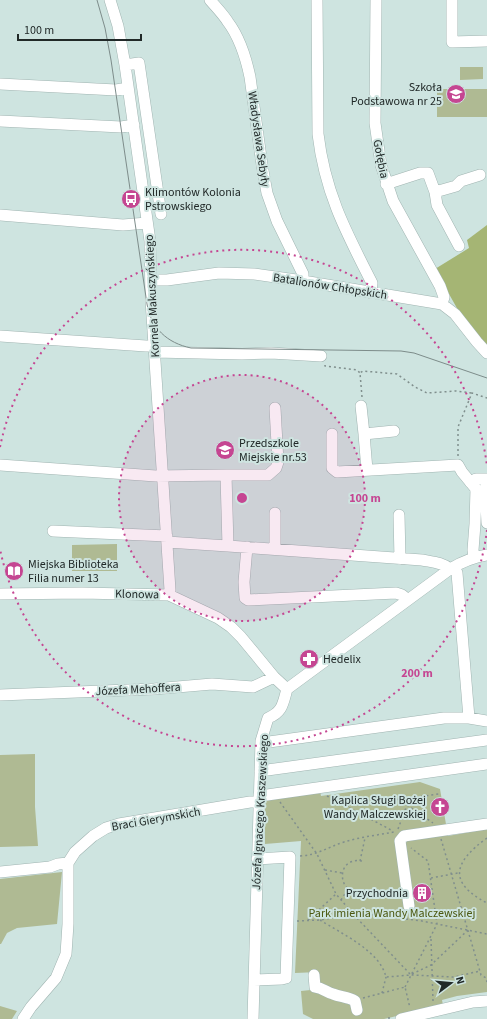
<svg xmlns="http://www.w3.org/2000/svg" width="487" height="1019" viewBox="0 0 487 1019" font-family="'Source Sans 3',sans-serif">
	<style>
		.green { fill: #afba93 }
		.forest { fill: #a5b574 }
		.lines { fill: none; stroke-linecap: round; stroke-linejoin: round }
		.minor-casing { stroke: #a0b4b1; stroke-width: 12 }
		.path { stroke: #808f8d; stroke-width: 1.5; stroke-dasharray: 2 3; stroke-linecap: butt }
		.minor { stroke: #fff; stroke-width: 11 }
		.tram { stroke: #7d8c8a; stroke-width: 1 }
		.ring { fill: none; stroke: #c54692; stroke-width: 2; stroke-dasharray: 2 4 }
		.labels { text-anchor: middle; stroke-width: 4; stroke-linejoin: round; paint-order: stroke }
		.poi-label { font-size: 12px; fill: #212928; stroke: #cee4e0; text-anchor: start }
		.street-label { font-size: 12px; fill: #212928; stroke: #cee4e0 }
		.park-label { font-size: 12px; fill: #4b5810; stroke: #cee4e0 }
		.centre { fill: #c54692; stroke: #cee4e0; stroke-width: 2 }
		.ring-label { font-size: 12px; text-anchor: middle; font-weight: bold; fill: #c54692; stroke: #cee4e0; stroke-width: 4; stroke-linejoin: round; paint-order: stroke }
	</style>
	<rect width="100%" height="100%" fill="#cee4e0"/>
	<path class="green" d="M 460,67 L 483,67 L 483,79 L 460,80 Z
		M 437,89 L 487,89 L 487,117 L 437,117 Z
		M 117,544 L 117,571 L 72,571 L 72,545 Z
		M 35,754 L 35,807 L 38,846 L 0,847 L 0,755 Z
		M 420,782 L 440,789 L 448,836 L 487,829 L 487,992 L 457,996 L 442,1000 L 443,1005 L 384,1019 L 313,1019 L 303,1014 L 301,991 L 320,989 L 318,972 L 295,973 L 301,841 L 265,844 L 265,800 L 320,791 L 321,796 Z
		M 62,872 L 57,924 L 17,928 L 7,933 L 1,944 L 0,944 L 0,879 Z
		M 0,1006 L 17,1011 L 12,1019 L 0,1019 Z"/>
	<path class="forest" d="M 487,225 L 487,346 L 458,310 L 435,269 L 469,248 L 467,240 Z"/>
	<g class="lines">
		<g class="minor-casing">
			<path id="minor" d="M 110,0 L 118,26 L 125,65 L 150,241 L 151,300 L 170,590 L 169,595
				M 210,0 C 216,7 223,14 228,22 C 240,38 246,58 250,77 L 262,165 L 267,193 L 277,221 L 303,274 L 303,281
				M 317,0 L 318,134 C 325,193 346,232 372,283 L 371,293
				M 376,0 L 375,123 L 381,165 L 393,201 L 440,286 L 444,297 L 442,304
				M 452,0 L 452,42 L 487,41
				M 125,65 L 139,63 L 161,214
				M 0,84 L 116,90 L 128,88
				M 0,121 L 121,127 L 134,125
				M 386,184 L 420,173 L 428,173 L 435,192 L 437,205 L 459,246
				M 435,192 L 456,186 L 461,181 L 480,175
				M 0,215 L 123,225 L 147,223
				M 151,280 L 167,280 L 219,273 L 254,274 L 303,281 L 442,304 L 455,314 L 477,342 L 487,353
				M 0,336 L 146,346 L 154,346
				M 155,352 L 242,354 L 271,353 L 321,356
				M 361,406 L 364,434
				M 332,434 L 332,468 L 337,472 L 458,465 L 462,472 L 476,489 L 475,524 L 473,550 L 474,557
				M 0,465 L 156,476 L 226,475 L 228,546
				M 367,470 L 364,434 L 394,431
				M 226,475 L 268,475 L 276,468 L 278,462 L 275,408
				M 470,482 L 476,479 L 487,479
				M 485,488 L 487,523
				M 399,515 L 400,559
				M 53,531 L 167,536
				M 167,542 L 228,546 L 422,560 C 432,562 442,562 450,569
				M 247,547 L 244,582 L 245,598 L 248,600 L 396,593 L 402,595 L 407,599
				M 275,549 L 275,513
				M 454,567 L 457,573 L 469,718
				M 0,594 L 82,593 L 169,595 L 218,618 L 231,627 L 241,637 L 274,677 L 287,689
				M 0,695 L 154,689 L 212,684 L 253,687 L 274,677
				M 261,741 L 269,742 L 444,718 L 469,718 L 487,721
				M 260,771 L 487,740
				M 259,795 L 267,795 L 487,764
				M 0,872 L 50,867 L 58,864 L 68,863
				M 409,906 L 400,841 L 404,836 L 487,824
				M 314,975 L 315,987 C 323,988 326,992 333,994 C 341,997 348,997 355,1001 L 357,1010
				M 254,980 L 282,979 L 286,978 L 290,857 L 257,859
				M 23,1019 L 31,1007 L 56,978 L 66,954 L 68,924 L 68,863 L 75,852 L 93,836 L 106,828 L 119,824 L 250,802 L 259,802
				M 253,1019 L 261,741 L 268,718 C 283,712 283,703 287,689 L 450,569 C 462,562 473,557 487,555
				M 401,1019 L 473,1002 L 487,1001"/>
		</g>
		<path class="path" d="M 325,365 L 325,366 L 357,370 L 360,373
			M 362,397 L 360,373 L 363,371 L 397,374 L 415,387 L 427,393 L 456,391 L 472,393
			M 458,456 L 458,427 L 472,393 L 487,398
			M 327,796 L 393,831
			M 280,802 L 317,854 L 336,894 L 353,914 L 411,975
			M 407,805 L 433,823
			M 347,806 L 439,794
			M 398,829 L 407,805 L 406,799
			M 487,838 C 454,862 447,882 487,903
			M 441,839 L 481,975 L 486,978 L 487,982
			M 300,856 C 318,855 328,847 344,842 C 360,837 378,835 394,832
			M 360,861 L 365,838
			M 362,861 C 333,856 338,901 365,890
			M 325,870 L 342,873
			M 431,878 L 458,873
			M 341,900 L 348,889
			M 394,916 L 401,911
			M 308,920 L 336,894
			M 320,920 C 342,934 380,951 386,977 L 411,975 L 454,977 L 480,971
			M 297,921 L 320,920 L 359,913 L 422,921 L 487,934
			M 431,939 L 433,1001
			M 412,974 L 431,965 L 468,930
			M 405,987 L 437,924 L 428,861 L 411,848
			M 382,993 L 386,977
			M 363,998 L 405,987 L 410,1008
			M 389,1017 L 389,1019"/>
		<use href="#minor" class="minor"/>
		<path class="tram" d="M 97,0 L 105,28 L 111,60 L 147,304 C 151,328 167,343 191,348 L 401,351 L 414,353 L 487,378"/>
	</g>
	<circle cx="242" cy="498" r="123" fill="#c54692" fill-opacity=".12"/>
	<g class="ring">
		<circle cx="242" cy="498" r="123"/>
		<path d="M487 530A247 247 0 0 1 0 549M0 447A247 247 0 0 1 487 466"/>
	</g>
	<defs>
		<g id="school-disc" transform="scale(1)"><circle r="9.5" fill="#c54692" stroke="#cee4e0"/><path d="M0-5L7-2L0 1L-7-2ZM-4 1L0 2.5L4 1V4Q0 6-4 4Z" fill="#fff"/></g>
		<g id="bus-disc" transform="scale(1)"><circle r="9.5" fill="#c54692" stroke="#cee4e0"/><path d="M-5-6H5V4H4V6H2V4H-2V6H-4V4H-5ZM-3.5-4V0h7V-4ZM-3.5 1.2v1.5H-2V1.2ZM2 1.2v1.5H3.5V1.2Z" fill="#fff"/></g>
		<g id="library-disc" transform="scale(1)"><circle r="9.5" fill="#c54692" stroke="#cee4e0"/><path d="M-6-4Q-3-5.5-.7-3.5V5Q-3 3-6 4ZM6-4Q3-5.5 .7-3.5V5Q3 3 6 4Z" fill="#fff"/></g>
		<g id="pharmacy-disc" transform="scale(1)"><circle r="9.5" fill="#c54692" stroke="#cee4e0"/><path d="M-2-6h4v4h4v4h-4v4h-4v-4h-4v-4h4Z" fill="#fff"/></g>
		<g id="church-disc" transform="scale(1)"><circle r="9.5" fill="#c54692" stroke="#cee4e0"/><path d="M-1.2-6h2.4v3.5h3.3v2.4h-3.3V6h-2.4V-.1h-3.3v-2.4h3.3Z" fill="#fff"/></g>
		<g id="building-disc" transform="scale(1)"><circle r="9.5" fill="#c54692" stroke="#cee4e0"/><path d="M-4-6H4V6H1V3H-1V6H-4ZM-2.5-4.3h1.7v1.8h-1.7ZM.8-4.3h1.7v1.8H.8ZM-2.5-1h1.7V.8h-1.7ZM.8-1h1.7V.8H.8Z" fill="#fff"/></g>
	</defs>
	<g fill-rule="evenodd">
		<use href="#school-disc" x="456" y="94"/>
		<use href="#bus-disc" x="131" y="199"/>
		<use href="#school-disc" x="225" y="450"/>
		<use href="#library-disc" x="14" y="571"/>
		<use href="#pharmacy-disc" x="309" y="659"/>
		<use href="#church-disc" x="440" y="807"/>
		<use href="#building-disc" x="422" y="893"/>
	</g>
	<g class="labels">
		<g class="poi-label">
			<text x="442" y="91" text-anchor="end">Szkoła<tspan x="442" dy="14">Podstawowa nr 25</tspan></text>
			<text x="145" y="196">Klimontów Kolonia<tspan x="145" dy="14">Pstrowskiego</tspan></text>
			<text x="239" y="447">Przedszkole<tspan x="239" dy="14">Miejskie nr.53</tspan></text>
			<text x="28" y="568">Miejska Biblioteka<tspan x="28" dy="14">Filia numer 13</tspan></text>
			<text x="323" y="663">Hedelix</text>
			<text x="426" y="804" text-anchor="end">Kaplica Sługi Bożej<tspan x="426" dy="14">Wandy Malczewskiej</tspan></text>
			<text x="408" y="897" text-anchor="end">Przychodnia</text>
		</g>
		<g class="street-label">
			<text transform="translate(259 139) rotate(82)" y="4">Władysława Sebyły</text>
			<text transform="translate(381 159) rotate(79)" y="4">Gołębia</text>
			<text transform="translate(330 286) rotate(9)" y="4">Batalionów Chłopskich</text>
			<text transform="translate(152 296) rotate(-93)" y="4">Kornela Makuszyńskiego</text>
			<text transform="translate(137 594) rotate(1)" y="4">Klonowa</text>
			<text transform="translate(138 689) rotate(-3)" y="4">Józefa Mehoffera</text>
			<text transform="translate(260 812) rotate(-87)" y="4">Józefa Ignacego Kraszewskiego</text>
			<text transform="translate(156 819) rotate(-10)" y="4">Braci Gierymskich</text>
		</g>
		<g class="park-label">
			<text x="392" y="917">Park imienia Wandy Malczewskiej</text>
		</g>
	</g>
	<circle cx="242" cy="498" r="6" class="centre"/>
	<g class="ring-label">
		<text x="365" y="502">100 m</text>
		<text x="417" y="677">200 m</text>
	</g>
	<g transform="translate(451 983) rotate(74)" stroke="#cee4e0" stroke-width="3" paint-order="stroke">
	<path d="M0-3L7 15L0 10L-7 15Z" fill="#212928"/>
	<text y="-6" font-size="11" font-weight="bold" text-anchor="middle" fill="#212928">N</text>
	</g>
	<path d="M18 34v6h123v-6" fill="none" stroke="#212928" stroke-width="2"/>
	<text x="24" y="34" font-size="12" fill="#212928" stroke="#cee4e0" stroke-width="3" paint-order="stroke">100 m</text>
</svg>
